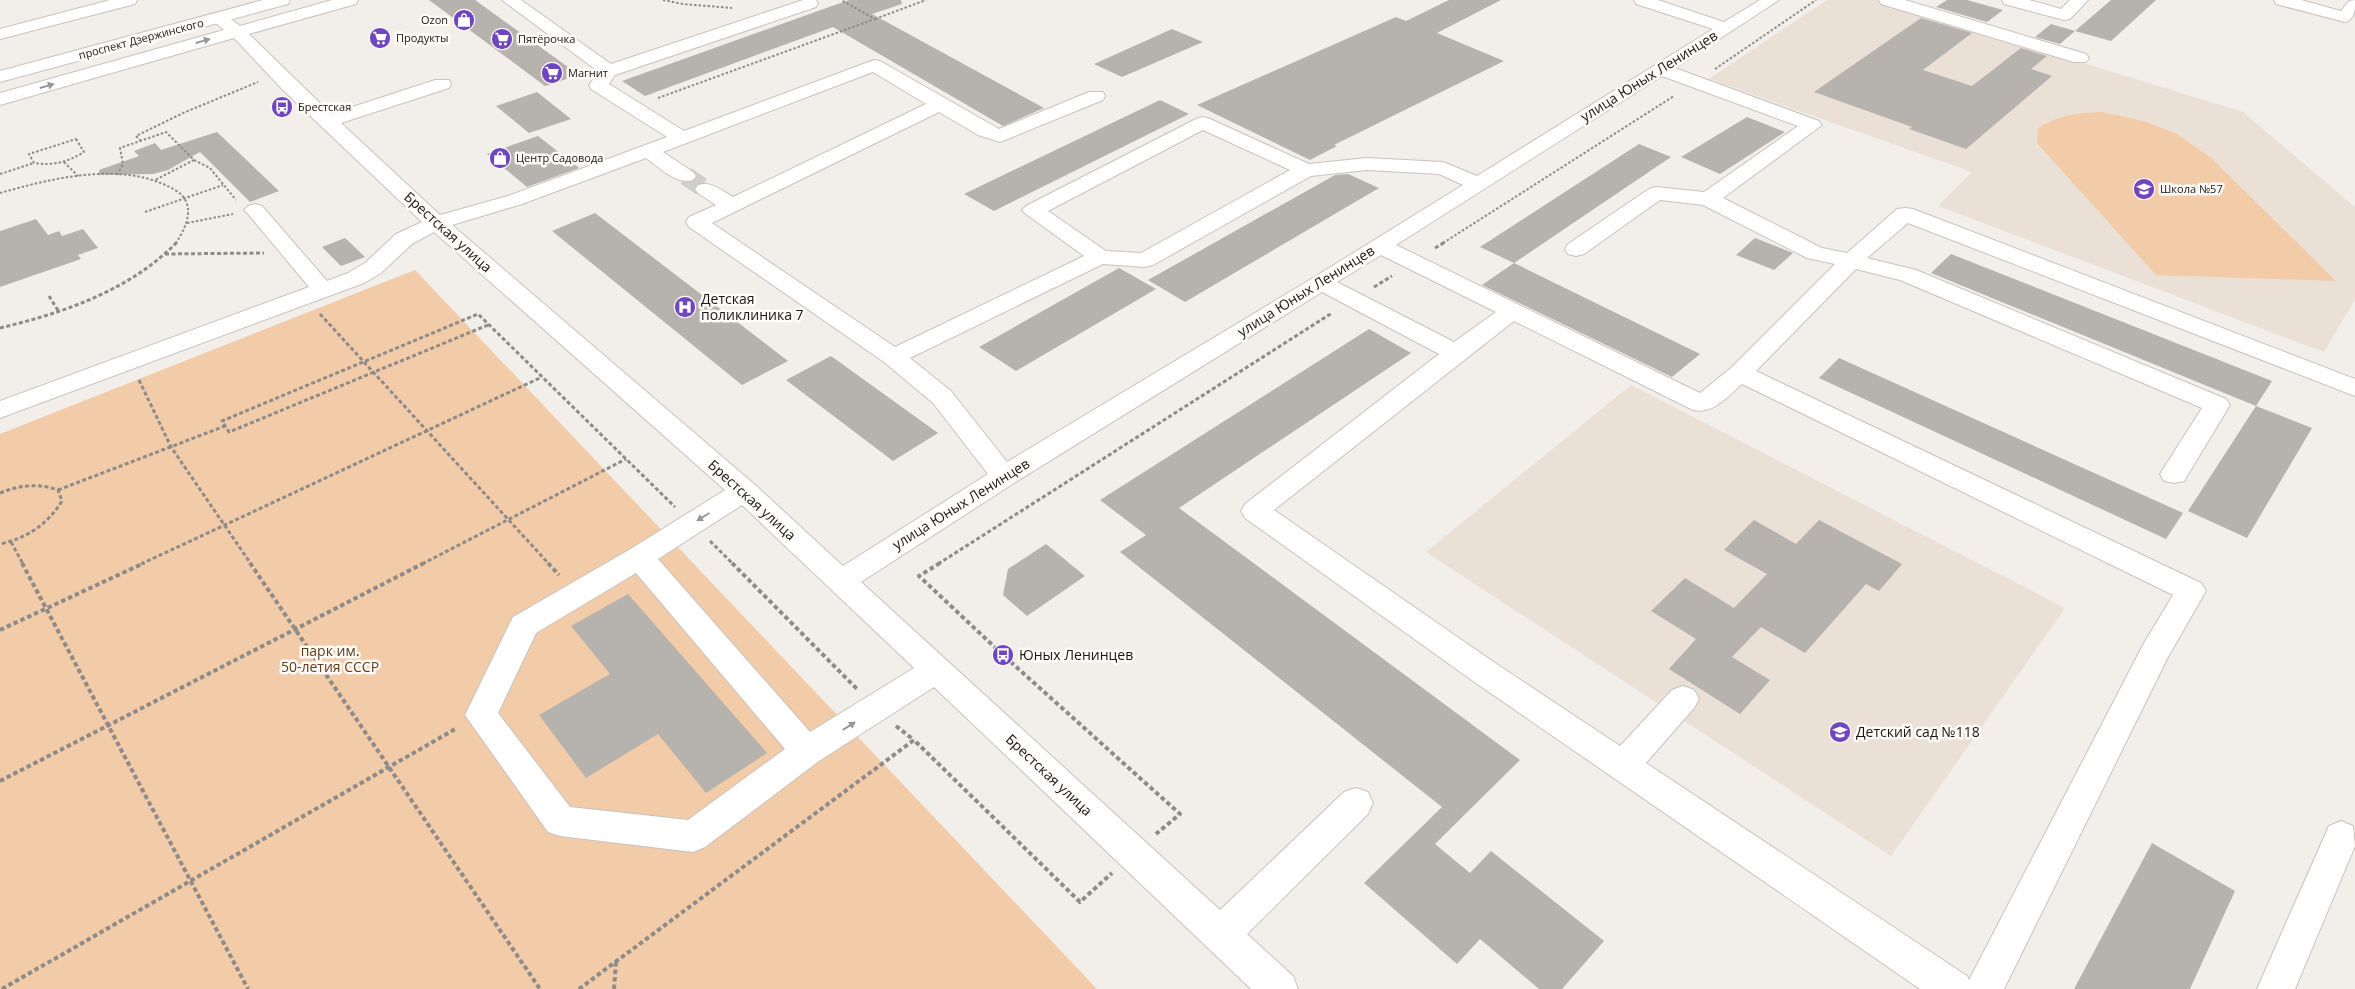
<svg xmlns="http://www.w3.org/2000/svg" width="2355" height="989" viewBox="0 0 2355 989" font-family="'Open Sans',sans-serif">
	<style>
		.built { fill: #eae0d6 }
		.green { fill: #f2cba8 }
		.building { fill: #b6b2ae }
		.lines { fill: none; stroke-linecap: round; stroke-linejoin: round }
		.minor-tunnel { stroke: #d1ceca; stroke-width: 19; stroke-dasharray: 19 9; stroke-linecap: butt }
		.minor-casing { stroke: #c7c3bf; stroke-width: 2 }
		.major-casing { stroke: #c7c3bf; stroke-width: 2 }
		.path-far2 { stroke: #8e8b89; stroke-width: 2; stroke-dasharray: 2.5 2; stroke-linecap: butt }
		.path-far1 { stroke: #8e8b89; stroke-width: 3; stroke-dasharray: 4 2.5; stroke-linecap: butt }
		.path { stroke: #8e8b89; stroke-width: 4; stroke-dasharray: 4.5 3; stroke-linecap: butt }
		.minor { fill: #fff; fill-rule: evenodd }
		.major { fill: #fff; fill-rule: evenodd }
		.oneway { fill: #979696 }
		.labels { text-anchor: middle; stroke-width: 5; stroke-linejoin: round; paint-order: stroke }
		.far-poi-label { font-size: 11px; fill: #181615; stroke: #fffbf8; text-anchor: start }
		.far-street-label { font-size: 11px; fill: #181615; stroke: #fffbf8 }
		.street-label { font-size: 14px; fill: #181615; stroke: #fffbf8 }
		.poi-label { font-size: 14px; fill: #181615; stroke: #fffbf8; text-anchor: start }
		.park-label { font-size: 14px; fill: #613c15; stroke: #fffbf8 }
	</style>
	<rect width="100%" height="100%" fill="#f2eeea"/>
	<path class="built" d="M 1827,0 L 1878,0 L 2243,112 L 2355,207 L 2355,299 L 2324,352 L 1938,206 L 1972,172 L 1709,79 Z
		M 1631,385 L 2065,608 L 1891,856 L 1426,552 Z"/>
	<path class="green" d="M 2102,112 L 2143,121 L 2177,134 L 2210,157 L 2336,281 L 2156,275 L 2037,143 L 2038,128 C 2062,114 2076,113 2102,112 Z
		M 415,270 L 1097,989 L 0,989 L 0,434 Z"/>
	<path class="building" d="M 429,0 L 475,0 L 579,75 L 545,86 Z
		M 849,0 L 901,0 L 902,4 L 872,14 L 1044,108 L 1003,126 L 833,27 L 645,96 L 622,81 Z
		M 1449,0 L 1501,0 L 1437,33 L 1504,61 L 1334,145 L 1337,146 L 1310,160 L 1197,105 L 1396,17 L 1406,21 Z
		M 1947,0 L 1967,0 L 2003,10 L 1987,22 L 1936,7 Z
		M 2111,0 L 2156,0 L 2111,41 L 2075,31 Z
		M 1921,18 L 1972,33 L 1923,70 L 1972,86 L 2021,48 L 2047,56 L 2031,69 L 2052,76 L 1966,149 L 1909,129 L 1912,127 L 1814,92 Z
		M 2051,24 L 2075,31 L 2060,44 L 2035,37 Z
		M 1172,29 L 1203,42 L 1122,77 L 1094,64 Z
		M 537,92 L 571,119 L 529,133 L 496,106 Z
		M 1160,100 L 1189,114 L 994,211 L 964,194 Z
		M 1747,117 L 1785,132 L 1720,174 L 1681,157 Z
		M 217,132 L 279,191 L 250,202 L 200,152 L 168,170 L 153,174 L 99,175 L 99,170 L 139,156 L 134,151 L 155,143 L 161,150 Z
		M 538,136 L 579,168 L 527,187 L 487,154 Z
		M 1639,144 L 1671,157 L 1514,263 L 1480,247 Z
		M 1348,174 L 1379,188 L 1185,302 L 1148,280 L 1335,175 Z
		M 595,213 L 788,361 L 742,385 L 552,231 Z
		M 36,219 L 48,235 L 59,231 L 62,236 L 83,229 L 98,248 L 78,255 L 81,259 L 0,287 L 0,231 Z
		M 345,238 L 365,257 L 341,266 L 322,247 Z
		M 1755,238 L 1768,243 L 1793,253 L 1774,270 L 1736,255 Z
		M 1951,254 L 2272,381 L 2256,406 L 1931,273 Z
		M 1514,263 L 1700,354 L 1672,377 L 1482,285 Z
		M 1119,268 L 1156,289 L 1016,371 L 979,347 Z
		M 1369,329 L 1411,353 L 1179,508 L 1520,760 L 1435,844 L 1470,873 L 1491,851 L 1604,941 L 1562,989 L 1539,989 L 1480,939 L 1457,964 L 1364,883 L 1442,807 L 1120,552 L 1146,535 L 1100,500 Z
		M 831,356 L 938,433 L 893,461 L 786,380 Z
		M 1839,358 L 2183,513 L 2166,539 L 1819,378 Z
		M 2256,406 L 2312,428 L 2247,538 L 2188,511 Z
		M 1754,520 L 1796,544 L 1819,520 L 1902,564 L 1879,591 L 1866,584 L 1805,653 L 1761,627 L 1732,657 L 1770,680 L 1740,714 L 1669,669 L 1696,639 L 1651,611 L 1685,578 L 1734,608 L 1767,574 L 1724,550 Z
		M 1046,544 L 1085,576 L 1027,616 L 1003,595 L 1008,569 Z
		M 628,594 L 767,753 L 706,793 L 658,734 L 586,778 L 539,715 L 610,674 L 571,626 Z
		M 2152,843 L 2235,891 L 2190,989 L 2074,989 Z"/>
	<g class="lines">
		<path class="minor-tunnel" d="M 686,176 L 705,189"/>
		<g class="minor-casing">
			<path id="minor" d="M 110,0 L 137,0 L 135,4 L 0,39 L 0,29 Z
				M 332,0 L 358,0 L 356,4 L 249,34 L 331,114 L 435,80 L 449,80 L 451,84 L 449,88 L 341,123 L 440,215 L 508,196 L 667,137 L 591,89 L 589,85 L 599,72 L 502,0 L 521,0 L 611,64 L 803,0 L 816,0 L 818,3 L 816,7 L 615,75 L 609,84 L 684,131 L 874,60 L 880,61 L 999,129 L 1089,92 L 1103,92 L 1105,96 L 1103,100 L 1000,142 L 978,135 L 939,112 L 712,223 L 895,347 L 1084,256 L 1026,214 L 1022,210 L 1026,206 L 1196,119 L 1203,117 L 1210,119 L 1309,164 L 1367,158 L 1443,162 L 1477,176 L 1713,29 L 1636,4 L 1634,0 L 1658,0 L 1724,22 L 1760,0 L 1779,0 L 1675,68 L 1819,121 L 1822,125 L 1723,198 L 1822,248 L 1847,253 L 1897,209 L 1905,208 L 1913,209 L 2355,379 L 2355,396 L 1908,223 L 1867,258 L 1916,270 L 2226,399 L 2230,405 L 2184,481 L 2174,483 L 2164,481 L 2160,474 L 2202,408 L 1900,280 L 1856,269 L 1756,371 L 2201,583 L 2206,591 L 2168,657 L 2004,989 L 1920,989 L 1473,681 L 1245,518 L 1241,511 L 1245,504 L 1439,354 L 1322,292 L 1014,483 L 861,582 L 1220,910 L 1344,792 L 1356,788 L 1368,792 L 1373,803 L 1368,814 L 1247,934 L 1293,976 L 1298,989 L 1251,989 L 934,687 L 819,761 L 705,847 L 693,852 L 560,836 L 548,832 L 465,715 L 509,625 L 513,617 L 629,550 L 725,490 L 434,232 L 412,244 L 381,273 L 364,283 L 0,418 L 0,401 L 309,287 L 248,214 L 244,210 L 248,206 L 255,204 L 262,206 L 327,281 L 348,273 L 365,263 L 396,234 L 422,222 L 283,90 L 234,38 L 0,105 L 0,93 L 224,30 L 210,18 L 212,14 L 224,14 L 240,26 ZM 873,72 L 926,104 L 733,197 C 721,190 711,181 698,185 L 695,189 L 698,193 L 716,205 L 689,217 L 686,222 L 689,227 L 884,362 L 933,403 L 988,474 L 843,566 L 754,484 L 452,225 L 522,204 L 646,158 C 659,167 676,185 693,180 L 696,176 L 693,172 L 663,152 ZM 1662,76 L 1798,126 L 1704,192 L 1656,187 L 1649,189 L 1568,244 L 1565,249 L 1568,254 L 1576,256 L 1584,254 L 1660,200 L 1703,205 L 1807,258 L 1835,264 L 1731,368 L 1700,393 L 1396,245 ZM 1203,130 L 1290,170 L 1141,253 L 1106,251 L 1048,211 ZM 1367,170 L 1439,174 L 1463,185 L 1313,278 L 1007,462 L 951,391 L 910,358 L 1103,264 L 1145,267 L 1153,265 L 1311,176 ZM 1381,255 L 1496,312 L 1454,342 L 1337,282 ZM 1514,321 L 1693,410 C 1713,415 1728,396 1742,384 L 2173,595 L 2144,643 L 1969,980 L 1967,976 L 1646,763 L 1694,708 L 1699,699 L 1694,690 L 1683,686 L 1672,690 L 1620,746 L 1495,663 L 1274,510 ZM 742,505 L 914,668 L 810,732 L 658,559 ZM 636,573 L 785,749 L 688,820 L 570,807 L 498,713 L 536,633 Z
				M 1879,0 L 1905,0 L 2086,54 L 2089,58 L 2086,62 L 2074,62 L 1881,4 Z
				M 2002,0 L 2029,0 L 2061,9 L 2070,0 L 2088,0 L 2070,19 L 2064,20 L 2004,4 Z
				M 2274,0 L 2301,0 L 2341,11 L 2349,1 L 2355,0 C 2355,11 2355,19 2345,22 L 2276,4 Z
				M 2341,821 L 2353,826 L 2355,846 L 2295,989 L 2257,989 L 2329,826 Z"/>
		</g>
		<g class="major-casing">
			<path id="major" d="M 263,0 L 290,0 L 288,4 L 0,82 L 0,71 Z"/>
		</g>
		<path class="path-far2" d="M 663,0 L 683,4 L 732,8
			M 875,19 L 926,0
			M 1715,69 L 1816,0
			M 658,98 L 875,19 L 841,0
			M 76,139 L 84,152 C 68,162 53,166 34,163 L 29,154 Z
			M 141,141 L 136,136 L 183,113 L 258,82
			M 194,160 L 210,168 L 236,200
			M 64,162 L 78,176
			M 0,174 L 34,163
			M 117,175 L 123,164 L 120,148 L 166,132 L 194,160 L 155,180
			M 0,193 C 53,178 124,160 175,190 C 197,203 187,226 176,243
			M 145,212 L 223,185
			M 187,223 L 233,214
			M 1443,243 L 1674,96"/>
		<path class="path-far1" d="M 1435,248 L 1445,242
			M 165,254 L 264,253
			M 1374,287 L 1392,276
			M 49,296 L 59,312
			M 320,314 L 549,564
			M 488,325 L 229,432 L 222,421 L 478,314 L 675,507
			M 0,328 C 63,313 131,290 177,242
			M 139,380 L 171,447 L 251,564
			M 58,490 L 225,426
			M 0,493 C 20,485 38,483 58,490 L 62,501 C 47,525 27,538 0,544
			M 710,541 L 733,564
			M 11,542 L 23,564
			M 141,564 L 542,377
			M 422,564 L 626,459
			M 938,564 L 1332,313"/>
		<path class="path" d="M 22,563 L 248,989
			M 250,563 L 540,989
			M 548,563 L 559,575
			M 732,563 L 857,689
			M 940,563 L 919,576 L 1003,655 L 1180,814 L 1156,834
			M 0,630 L 144,563
			M 896,726 L 914,740
			M 0,781 L 424,563
			M 2,989 L 457,728
			M 579,989 L 914,740 L 1080,902 L 1112,873
			M 614,989 L 616,962"/>
		<use href="#minor" class="minor"/>
		<use href="#major" class="major"/>
	</g>
	<defs><path id="oneway-solid" d="M-6-.8H1V-3.2L6.5 0L1 3.2V.8H-6Z" transform="scale(1.25)"/></defs>
	<g class="oneway">
		<use href="#oneway-solid" transform="translate(203 41) rotate(-16)"/>
		<use href="#oneway-solid" transform="translate(47 86) rotate(-16)"/>
		<use href="#oneway-solid" transform="translate(703 517) rotate(148)"/>
		<use href="#oneway-solid" transform="translate(849 726) rotate(-32)"/>
	</g>
	<defs>
		<g id="shop-disc" transform="scale(1.125)"><circle r="9.5" fill="#6e46bf" stroke="#fffbf8"/><path d="M-5-2.5h2.3a2.7 3.5 0 0 1 5.4 0H5L5.5 6h-11ZM-1.5-2.5h3a1.5 2.3 0 0 0-3 0Z" fill="#fff"/></g>
		<g id="supermarket-disc" transform="scale(1.125)"><circle r="9.5" fill="#6e46bf" stroke="#fffbf8"/><path d="M-6-5.5h2.5l.6 2H6L4.5 2H-2.5L-4.4-4H-6ZM-1.5 3.2a1.3 1.3 0 1 0 .1 0ZM3 3.2a1.3 1.3 0 1 0 .1 0Z" fill="#fff"/></g>
		<g id="bus-disc" transform="scale(1.125)"><circle r="9.5" fill="#6e46bf" stroke="#fffbf8"/><path d="M-5-6H5V4H4V6H2V4H-2V6H-4V4H-5ZM-3.5-4V0h7V-4ZM-3.5 1.2v1.5H-2V1.2ZM2 1.2v1.5H3.5V1.2Z" fill="#fff"/></g>
		<g id="school-disc" transform="scale(1.125)"><circle r="9.5" fill="#6e46bf" stroke="#fffbf8"/><path d="M0-5L7-2L0 1L-7-2ZM-4 1L0 2.5L4 1V4Q0 6-4 4Z" fill="#fff"/></g>
		<g id="hospital-disc" transform="scale(1.125)"><circle r="9.5" fill="#6e46bf" stroke="#fffbf8"/><path d="M-5-5h3v3.5h4V-5h3V5h-3V1.5h-4V5h-3Z" fill="#fff"/></g>
	</defs>
	<g fill-rule="evenodd">
		<use href="#shop-disc" x="464" y="20"/>
		<use href="#supermarket-disc" x="380" y="38"/>
		<use href="#supermarket-disc" x="502" y="39"/>
		<use href="#supermarket-disc" x="552" y="73"/>
		<use href="#bus-disc" x="282" y="107"/>
		<use href="#shop-disc" x="500" y="158"/>
		<use href="#school-disc" x="2144" y="189"/>
		<use href="#hospital-disc" x="685" y="307"/>
		<use href="#bus-disc" x="1003" y="655"/>
		<use href="#school-disc" x="1840" y="732"/>
	</g>
	<g class="labels">
		<g class="far-poi-label">
			<text x="448" y="24" text-anchor="end">Ozon</text>
			<text x="396" y="42">Продукты</text>
			<text x="518" y="43">Пятёрочка</text>
			<text x="568" y="77">Магнит</text>
			<text x="298" y="111">Брестская</text>
			<text x="516" y="162">Центр Садовода</text>
			<text x="2160" y="193">Школа №57</text>
		</g>
		<g class="far-street-label">
			<text transform="translate(141 39) rotate(-15)" y="4">проспект Дзержинского</text>
		</g>
		<g class="street-label">
			<text transform="translate(1649 76) rotate(-32)" y="5">улица Юных Ленинцев</text>
			<text transform="translate(448 232) rotate(42)" y="5">Брестская улица</text>
			<text transform="translate(1306 291) rotate(-32)" y="5">улица Юных Ленинцев</text>
			<text transform="translate(752 500) rotate(42)" y="5">Брестская улица</text>
			<text transform="translate(961 504) rotate(-32)" y="5">улица Юных Ленинцев</text>
			<text transform="translate(1049 775) rotate(43)" y="5">Брестская улица</text>
		</g>
		<g class="poi-label">
			<text x="701" y="304">Детская<tspan x="701" dy="16">поликлиника 7</tspan></text>
			<text x="1019" y="660">Юных Ленинцев</text>
			<text x="1856" y="737">Детский сад №118</text>
		</g>
		<g class="park-label">
			<text x="330" y="656">парк им.<tspan x="330" dy="16">50-летия СССР</tspan></text>
		</g>
	</g>
</svg>
